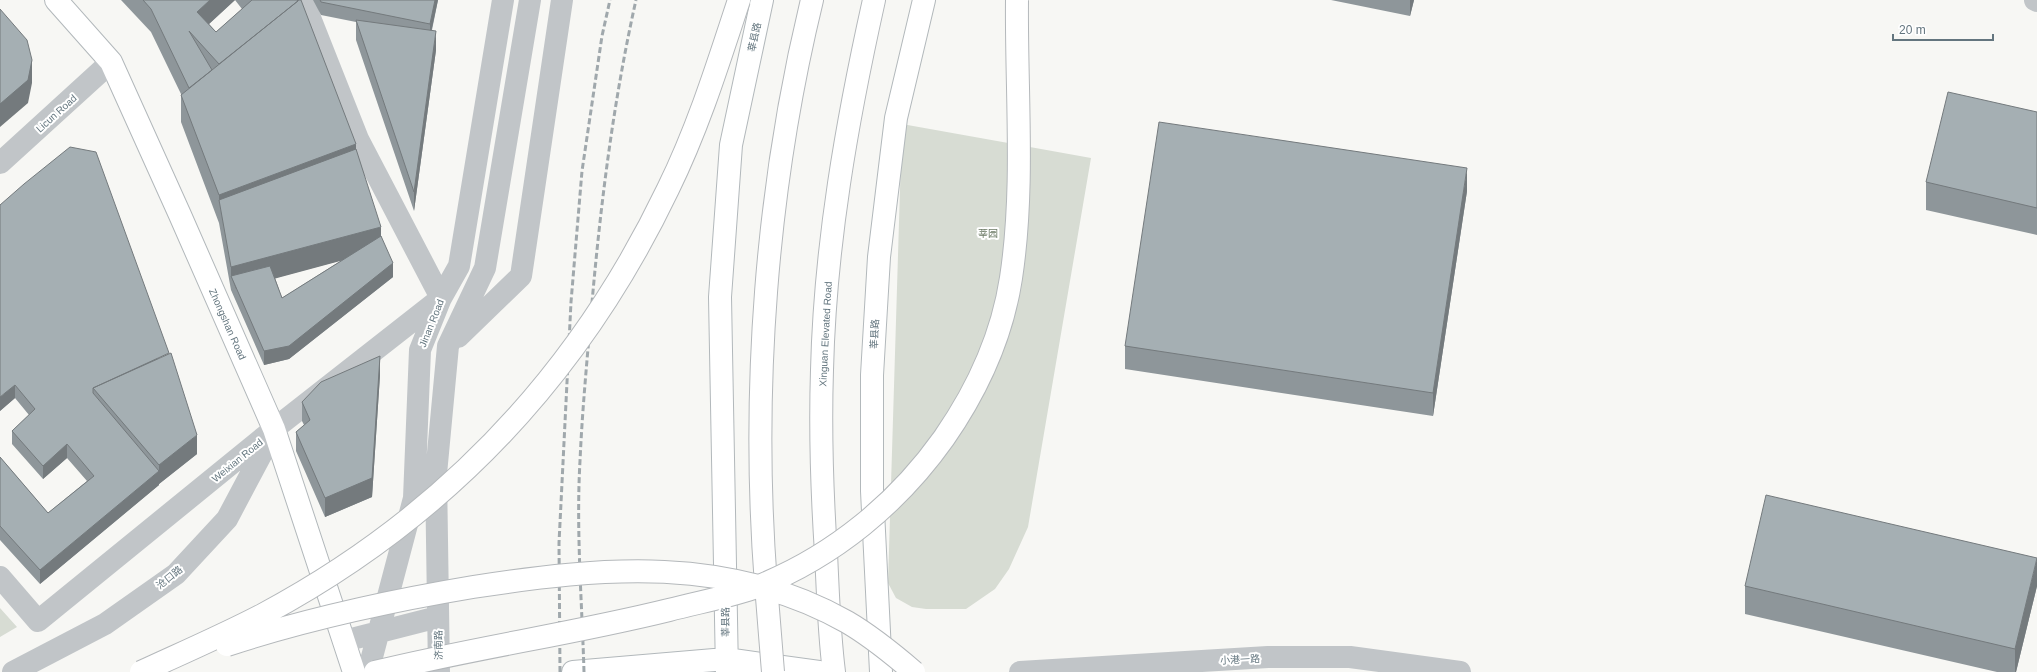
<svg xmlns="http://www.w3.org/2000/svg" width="2037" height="672" viewBox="0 0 2037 672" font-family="Helvetica,'Noto Sans SC',sans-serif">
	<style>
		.green { fill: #d7dcd3 }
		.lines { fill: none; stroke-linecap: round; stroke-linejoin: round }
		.major-casing { stroke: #b2b8bb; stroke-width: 24 }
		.highway-casing { stroke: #b4b8bb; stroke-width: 24 }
		.minor { stroke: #c1c5c8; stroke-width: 22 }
		.major { stroke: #fff; stroke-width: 22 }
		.highway { stroke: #fff; stroke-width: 22 }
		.rail { stroke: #a0a8ac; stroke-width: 3; stroke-dasharray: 6 3; stroke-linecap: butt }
		.highway-bridge-casing { stroke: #b4b8bb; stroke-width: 24; stroke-linecap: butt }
		.highway-bridge { stroke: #fff; stroke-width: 22 }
		.wall { fill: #8e969a; fill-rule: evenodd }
		.shaded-wall { fill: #747a7d }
		.building { fill: #a5afb3; stroke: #747a7d }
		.labels { text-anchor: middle; stroke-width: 4; stroke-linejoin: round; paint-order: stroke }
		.street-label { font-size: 10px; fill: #63757e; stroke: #fff }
		.park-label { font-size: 10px; fill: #6c7b66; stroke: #fff }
	</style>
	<rect width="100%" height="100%" fill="#f7f7f4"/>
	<path class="green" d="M 902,124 L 1091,158 L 1028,527 L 1009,569 L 995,589 L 966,609 L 926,609 L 912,607 L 896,598 L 888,583 Z
		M 0,608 L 17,627 L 0,637 Z"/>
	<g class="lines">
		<g class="major-casing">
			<path id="major" d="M 56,0 L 111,62 L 180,215 L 274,429 L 354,672
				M 573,672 L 726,659 L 819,672
				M 727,672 L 720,297 L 731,145 L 762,0
				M 881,672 L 872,491 L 872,375 L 879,257 L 896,118 L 924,0"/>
		</g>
		<g class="highway-casing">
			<path id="highway" d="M 766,585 C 751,391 766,189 812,0
				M 834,672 C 829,633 828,593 826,553 C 822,492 820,431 822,370 C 825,245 847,121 874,0"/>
		</g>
		<path class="minor" d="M 303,0 L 358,139 L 441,298
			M 2035,0 L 2037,1
			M 0,163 L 111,62
			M 458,337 L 521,276 L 562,0
			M 0,577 L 38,621 L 274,429 L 440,299
			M 344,641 L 438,617
			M 13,672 L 105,624 L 176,574 L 227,519 L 270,438
			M 368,672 L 414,498 L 420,350 L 441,298 L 459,266 L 503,0
			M 439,672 L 436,474 L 448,346 L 485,268 L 530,0
			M 1020,672 L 1268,657 L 1350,657 L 1460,672"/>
		<use href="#major" class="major"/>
		<use href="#highway" class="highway"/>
		<path class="rail" d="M 560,672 L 559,543 L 571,302 L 582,171 L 602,36 L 610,0
			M 584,672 C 582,602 576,531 580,461 C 582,416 586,371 590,326 C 599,217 612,107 636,0"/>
		<g class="highway-bridge-casing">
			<path id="highway-bridge" d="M 766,585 L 773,672
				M 227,645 C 307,619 389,601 473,587 C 602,567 729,555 847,622 C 871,636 893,654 914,672
				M 141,672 C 182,653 224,635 264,614 C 445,517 580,373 668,189 C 698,128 718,64 739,0
				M 375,672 C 473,648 572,634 669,610 C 699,602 730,597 759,586 C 834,556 898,503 944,438 C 978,389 1002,337 1011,278 C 1025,186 1016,92 1017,0"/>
		</g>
		<use href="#highway-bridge" class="highway-bridge"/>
	</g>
	<path class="wall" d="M 121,0 L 297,0 L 356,149 L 393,277 L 289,359 L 264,365 L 231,290 L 219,223 L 181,122 L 181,94 L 151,32 ZM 235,0 L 242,9 L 216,32 L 209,24 ZM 342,260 L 282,298 L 275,278 Z
		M 313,0 L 438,0 L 432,30 L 436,50 L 414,211 L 356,40 L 356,22 L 321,15 Z
		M 1331,0 L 1414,0 L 1410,16 Z
		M 2037,112 L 2037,235 L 1926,210 L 1926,182 Z
		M 70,147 L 197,454 L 159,484 L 159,485 L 40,584 L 0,540 L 0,457 L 48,513 L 87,481 L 67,458 L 43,479 L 12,444 L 12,431 L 29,415 L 15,398 L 0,411 Z
		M 1467,191 L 1433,416 L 1125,369 L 1125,346 Z
		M 380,375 L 372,497 L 325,517 L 296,451 L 296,432 L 304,425 L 302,421 L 302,402 Z
		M 1745,586 L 2037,586 L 2016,672 L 1997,672 L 1745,614 Z"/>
	<path class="shaded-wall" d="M 210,0 L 235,0 L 197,35 L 197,12 Z
		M 435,0 L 438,0 L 430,37 L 430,24 Z
		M 1410,0 L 1414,0 L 1410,16 Z
		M 436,31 L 436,50 L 414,211 L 414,192 Z
		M 32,60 L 32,83 L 28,103 L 0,127 L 0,104 Z
		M 356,144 L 356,172 L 219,200 L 219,195 Z
		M 1467,168 L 1467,191 L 1433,416 L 1433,393 Z
		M 381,227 L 381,250 L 236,289 L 231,276 L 231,267 Z
		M 393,263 L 393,277 L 289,359 L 264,365 L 264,351 Z
		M 380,356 L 380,375 L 372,497 L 325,517 L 325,498 Z
		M 15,385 L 15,398 L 0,411 L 0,397 Z
		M 197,435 L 197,454 L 159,484 L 159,465 Z
		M 67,444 L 67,458 L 43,479 L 43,466 Z
		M 159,471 L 159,485 L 40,584 L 40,570 Z
		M 2037,558 L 2037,586 L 2016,672 L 2015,672 L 2015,649 Z"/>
	<path class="building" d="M 143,0 L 210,0 L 197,12 L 216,32 L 252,0 L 297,0 L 298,1 L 219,64 L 189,31 L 212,70 L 189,88 L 151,9 Z
		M 299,0 L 301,0 L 356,144 L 219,195 L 181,95 Z
		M 320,0 L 435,0 L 430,24 L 321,2 Z
		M 0,9 L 27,40 L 32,60 L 28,80 L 0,104 Z
		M 356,20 L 436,31 L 414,192 Z
		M 1948,92 L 2037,112 L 2037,208 L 1926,182 Z
		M 1159,122 L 1467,168 L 1433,393 L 1125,346 Z
		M 70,147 L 96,152 L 169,353 L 93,388 L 93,393 L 159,471 L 40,570 L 0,526 L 0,457 L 48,513 L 94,476 L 67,444 L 43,466 L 12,431 L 35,409 L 15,385 L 0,397 L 0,205 L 24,184 Z
		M 356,149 L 381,227 L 231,267 L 219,200 Z
		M 381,236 L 393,263 L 289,346 L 264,351 L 231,276 L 270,266 L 282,298 Z
		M 171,353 L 197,435 L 159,465 L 93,388 Z
		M 380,356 L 372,478 L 325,498 L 296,432 L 310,420 L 302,402 L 321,382 Z
		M 1766,495 L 2037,558 L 2015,649 L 1745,586 Z"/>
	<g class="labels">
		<g class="street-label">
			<text transform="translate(754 37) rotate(-78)" y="4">莘县路</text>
			<text transform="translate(56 113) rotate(-42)" y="4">Licun Road</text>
			<text transform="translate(431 323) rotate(-68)" y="4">Jinan Road</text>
			<text transform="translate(228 324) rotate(66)" y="4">Zhongshan Road</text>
			<text transform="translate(825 334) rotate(-87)" y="4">Xinguan Elevated Road</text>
			<text transform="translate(874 334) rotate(-87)" y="4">莘县路</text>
			<text transform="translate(237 460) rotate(-39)" y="4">Weixian Road</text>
			<text transform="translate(169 577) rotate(-39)" y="4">沧口路</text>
			<text transform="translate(725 622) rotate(-91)" y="4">莘县路</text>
			<text transform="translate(438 645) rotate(-91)" y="4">济南路</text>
			<text transform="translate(1240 659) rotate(-3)" y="4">小港一路</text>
		</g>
		<g class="park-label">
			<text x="988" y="237">莘园</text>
		</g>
	</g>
	<path d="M1893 34v6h100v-6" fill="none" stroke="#63757e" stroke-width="2"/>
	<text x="1899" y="34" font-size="12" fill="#63757e" stroke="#ffffff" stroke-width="3" paint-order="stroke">20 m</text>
</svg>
